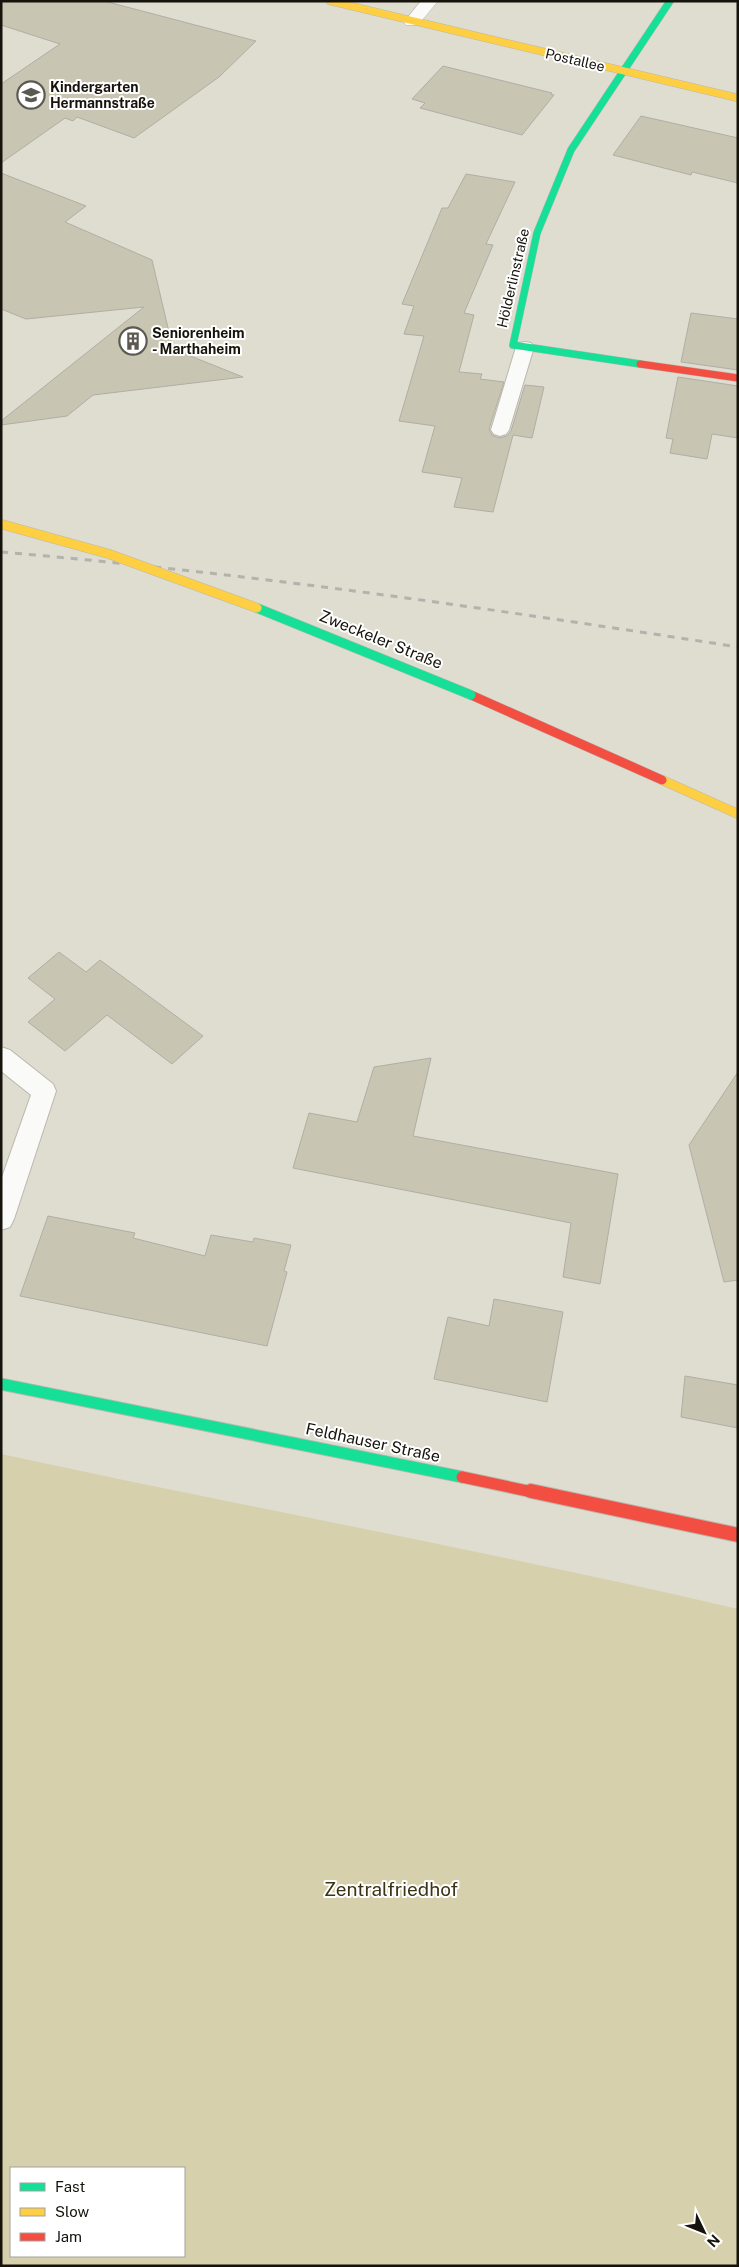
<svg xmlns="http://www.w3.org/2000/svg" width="739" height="2267" viewBox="0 0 739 2267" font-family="'Public Sans',sans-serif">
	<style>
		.green { fill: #d7d0ad; fill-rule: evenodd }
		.building { fill: #c9c5b3; stroke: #b0aea5 }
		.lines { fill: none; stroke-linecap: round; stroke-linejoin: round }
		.lane-casing { stroke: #bab8ae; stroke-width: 2 }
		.street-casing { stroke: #bab8ae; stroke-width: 1 }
		.fast-far1-casing { stroke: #bab8ae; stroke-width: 8 }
		.fast-casing { stroke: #bab8ae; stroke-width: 13 }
		.slow-far1-casing { stroke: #bab8ae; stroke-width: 8 }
		.slow-casing { stroke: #bab8ae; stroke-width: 10 }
		.jam-far3-casing { stroke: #bab8ae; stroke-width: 8 }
		.jam-far2-casing { stroke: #bab8ae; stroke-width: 10 }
		.jam-far1-casing { stroke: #bab8ae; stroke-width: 13 }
		.jam-casing { stroke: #bab8ae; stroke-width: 16 }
		.lane { fill: #fafaf8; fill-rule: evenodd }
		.street { fill: #fafaf8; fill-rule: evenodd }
		.fast-far1 { stroke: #16e098; stroke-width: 7 }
		.fast { stroke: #16e098; stroke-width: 11 }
		.slow-far1 { stroke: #ffcf43; stroke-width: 7 }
		.slow { stroke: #ffcf43; stroke-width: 9 }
		.jam-far3 { stroke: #f24e42; stroke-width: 7 }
		.jam-far2 { stroke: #f24e42; stroke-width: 9 }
		.jam-far1 { stroke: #f24e42; stroke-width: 11 }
		.jam { stroke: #f24e42; stroke-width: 14 }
		.rail { stroke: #b2b2ae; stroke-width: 3; stroke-dasharray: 7 7; stroke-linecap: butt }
		.fast-bridge-casing { stroke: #bab8ae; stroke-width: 10; stroke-linecap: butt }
		.slow-bridge-casing { stroke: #bab8ae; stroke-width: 10; stroke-linecap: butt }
		.fast-bridge { stroke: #16e098; stroke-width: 9 }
		.slow-bridge { stroke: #ffcf43; stroke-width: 9 }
		.labels { text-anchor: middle; stroke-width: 4; stroke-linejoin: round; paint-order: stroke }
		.far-street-label { font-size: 14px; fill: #15130b; stroke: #fff }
		.far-poi-label { font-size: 14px; font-weight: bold; fill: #15130b; stroke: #fff; text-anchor: start }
		.street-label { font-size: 16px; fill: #15130b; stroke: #fff }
		.near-park-label { font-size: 19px; fill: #3b3414; stroke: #fff }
	</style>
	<rect width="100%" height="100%" fill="#dfdcd0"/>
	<path class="green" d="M 1,1454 C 246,1507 493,1552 738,1609 L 738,2266 L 1,2266 ZM 11,2168 L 184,2168 L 184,2256 L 11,2256 Z"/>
	<path class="building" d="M 1,1 L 104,1 L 256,41 L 219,77 L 134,138 L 77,117 L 73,121 L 65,118 L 1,163 L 1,84 L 60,44 L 1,25 Z
		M 443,66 L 552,93 L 551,94 L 554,95 L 522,135 L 420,108 L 425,103 L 412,99 Z
		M 641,116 L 738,138 L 738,183 L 692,172 L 691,175 L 613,155 Z
		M 1,173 L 86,206 L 65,222 L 152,260 L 173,349 L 243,377 L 93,395 L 67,416 L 1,425 L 1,421 L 144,307 L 26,319 L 1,309 Z
		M 466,174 L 515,182 L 486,244 L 493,245 L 464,313 L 474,315 L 459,372 L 482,374 L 480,379 L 504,382 L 489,429 L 492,435 L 499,438 L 507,436 L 511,431 L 525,385 L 544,387 L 532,438 L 513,435 L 493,512 L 454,507 L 462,478 L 422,472 L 435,426 L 399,421 L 424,336 L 404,334 L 414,306 L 402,304 L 442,208 L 448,208 Z
		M 691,313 L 738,319 L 738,370 L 681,362 Z
		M 678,377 L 738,386 L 738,438 L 712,434 L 707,459 L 670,453 L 673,439 L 666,438 Z
		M 59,952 L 86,972 L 100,960 L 203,1036 L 172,1064 L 107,1015 L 65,1051 L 28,1022 L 55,999 L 28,978 Z
		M 431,1058 L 413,1136 L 618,1174 L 600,1284 L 563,1277 L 571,1223 L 293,1168 L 309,1113 L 357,1122 L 374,1067 Z
		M 738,1072 L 738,1280 L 724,1282 L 689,1145 Z
		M 48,1216 L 135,1233 L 133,1238 L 205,1256 L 211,1235 L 253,1242 L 254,1238 L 291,1245 L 284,1271 L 287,1272 L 267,1346 L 20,1296 Z
		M 494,1299 L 563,1312 L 547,1402 L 434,1379 L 448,1317 L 489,1326 Z
		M 685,1376 L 738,1385 L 738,1428 L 681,1417 Z"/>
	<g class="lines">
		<g class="lane-casing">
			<path id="lane" d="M 525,342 L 531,343 L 534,347 L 509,430 L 506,434 L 500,436 L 494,434 L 491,430 L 516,347 L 519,343 Z
				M 1,1047 L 10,1050 L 53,1084 L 56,1091 L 14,1219 L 10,1227 L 1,1230 L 1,1180 L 31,1095 L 1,1071 Z"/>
		</g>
		<g class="street-casing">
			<path id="street" d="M 421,1 L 438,1 L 418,25 L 406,25 L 404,22 Z"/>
		</g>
		<g class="fast-far1-casing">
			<path id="fast-far1" d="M 640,364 L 513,345 L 537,233 L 571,150 L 670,1"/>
		</g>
		<g class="fast-casing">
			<path id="fast" d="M 1,1384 L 462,1477"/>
		</g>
		<g class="slow-far1-casing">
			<path id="slow-far1" d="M 330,1 L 738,98"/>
		</g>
		<g class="slow-casing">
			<path id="slow" d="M 662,780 L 738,814"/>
		</g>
		<g class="jam-far3-casing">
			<path id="jam-far3" d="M 640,364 L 738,378"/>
		</g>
		<g class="jam-far2-casing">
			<path id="jam-far2" d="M 471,695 L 662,780"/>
		</g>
		<g class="jam-far1-casing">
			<path id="jam-far1" d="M 462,1477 L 537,1493"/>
		</g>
		<g class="jam-casing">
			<path id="jam" d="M 531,1491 L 738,1535"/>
		</g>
		<use href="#lane" class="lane"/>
		<use href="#street" class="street"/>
		<use href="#fast-far1" class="fast-far1"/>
		<use href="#fast" class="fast"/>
		<use href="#slow-far1" class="slow-far1"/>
		<use href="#slow" class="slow"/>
		<use href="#jam-far3" class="jam-far3"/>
		<use href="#jam-far2" class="jam-far2"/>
		<use href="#jam-far1" class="jam-far1"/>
		<use href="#jam" class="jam"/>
		<path class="rail" d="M 1,552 C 248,573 493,609 738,647"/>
		<g class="fast-bridge-casing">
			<path id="fast-bridge" d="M 257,608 L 471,695"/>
		</g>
		<g class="slow-bridge-casing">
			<path id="slow-bridge" d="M 1,524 L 109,554 L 257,608"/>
		</g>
		<use href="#fast-bridge" class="fast-bridge"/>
		<use href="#slow-bridge" class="slow-bridge"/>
	</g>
	<defs>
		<g id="school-ring" transform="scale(1.4375)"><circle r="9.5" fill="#fff" stroke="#5c5950" stroke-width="1.5"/><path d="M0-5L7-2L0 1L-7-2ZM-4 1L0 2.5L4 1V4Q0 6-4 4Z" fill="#5c5950"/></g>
		<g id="building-ring" transform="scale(1.4375)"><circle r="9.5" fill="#fff" stroke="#5c5950" stroke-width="1.5"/><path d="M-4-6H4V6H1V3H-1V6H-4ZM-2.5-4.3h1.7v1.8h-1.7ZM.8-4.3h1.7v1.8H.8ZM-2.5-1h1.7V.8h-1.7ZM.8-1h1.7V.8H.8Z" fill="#5c5950"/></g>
	</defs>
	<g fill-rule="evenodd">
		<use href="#school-ring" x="31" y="95"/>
		<use href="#building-ring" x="133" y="341"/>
	</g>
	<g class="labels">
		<g class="far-street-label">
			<text transform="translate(575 60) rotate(13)" y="5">Postallee</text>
			<text transform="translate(513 278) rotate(-77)" y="5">Hölderlinstraße</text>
		</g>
		<g class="far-poi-label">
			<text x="50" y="92">Kindergarten<tspan x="50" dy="16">Hermannstraße</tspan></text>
			<text x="152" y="338">Seniorenheim<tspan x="152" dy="16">- Marthaheim</tspan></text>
		</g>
		<g class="street-label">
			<text transform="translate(381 639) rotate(22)" y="6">Zweckeler Straße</text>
			<text transform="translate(373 1442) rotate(12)" y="6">Feldhauser Straße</text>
		</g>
		<g class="near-park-label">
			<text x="391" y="1896">Zentralfriedhof</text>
		</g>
	</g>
	<rect width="739" height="2267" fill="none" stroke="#15130b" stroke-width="5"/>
	<rect x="10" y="2167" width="175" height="90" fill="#ffffff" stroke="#a1a19d"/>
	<rect x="20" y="2183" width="25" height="8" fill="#16e098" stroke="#a1a19d"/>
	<text x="55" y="2192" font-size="15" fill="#15130b">Fast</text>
	<rect x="20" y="2208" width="25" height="8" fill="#ffcf43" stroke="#a1a19d"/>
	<text x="55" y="2217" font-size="15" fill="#15130b">Slow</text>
	<rect x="20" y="2233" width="25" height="8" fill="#f24e42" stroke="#a1a19d"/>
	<text x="55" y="2242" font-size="15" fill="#15130b">Jam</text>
	<g transform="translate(704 2232) rotate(133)" stroke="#ffffff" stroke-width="4" paint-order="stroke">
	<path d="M0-4L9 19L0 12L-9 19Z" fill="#15130b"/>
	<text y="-8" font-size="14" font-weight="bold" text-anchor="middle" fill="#15130b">N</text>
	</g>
</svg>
